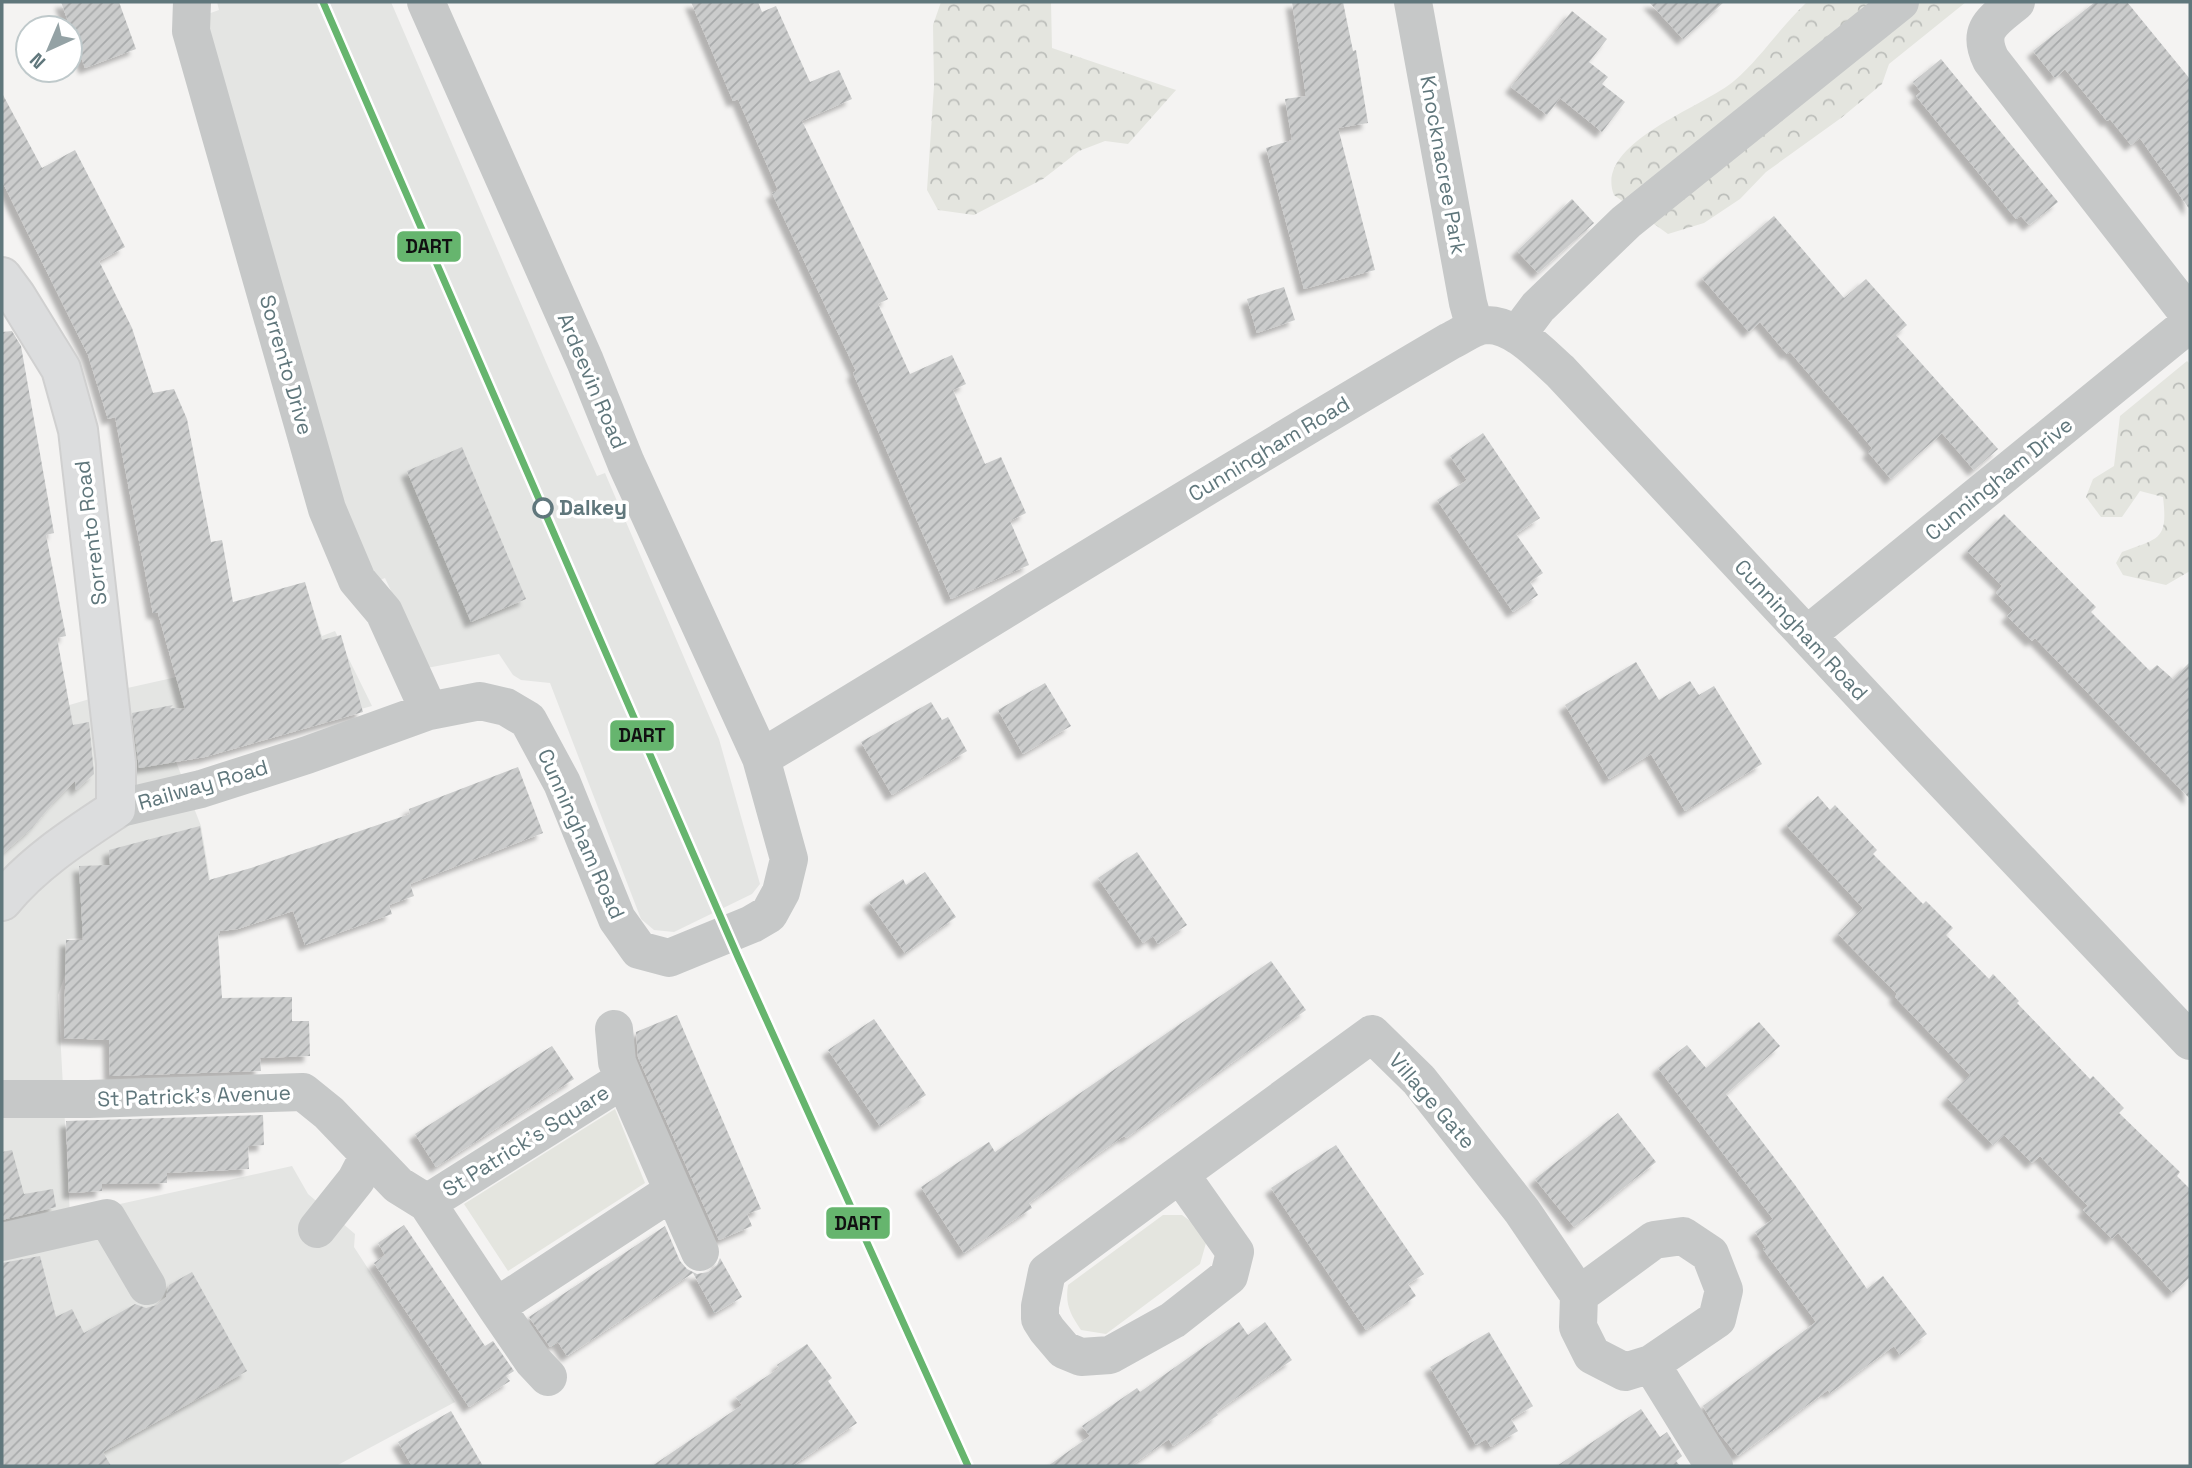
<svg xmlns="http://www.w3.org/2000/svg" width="2192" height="1468" viewBox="0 0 2192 1468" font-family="'Space Grotesk',sans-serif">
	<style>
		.built { fill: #e4e5e3 }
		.green { fill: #e4e5df }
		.forest { fill: url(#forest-crowns) }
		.building { fill: url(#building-hatch); filter: url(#shadow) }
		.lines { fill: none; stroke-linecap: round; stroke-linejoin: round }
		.major-casing { stroke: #d0d0d0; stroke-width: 42 }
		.minor { stroke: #c6c8c8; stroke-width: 38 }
		.major { stroke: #dcddde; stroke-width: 38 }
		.rail-1-casing { stroke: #fff; stroke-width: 12 }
		.rail-1 { stroke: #66b56e; stroke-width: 7 }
		.stop-dot { fill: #fff; stroke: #60777c; stroke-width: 3.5 }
		.labels { text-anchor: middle; stroke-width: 7; stroke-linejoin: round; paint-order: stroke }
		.street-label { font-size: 21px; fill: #60777c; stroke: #fff }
		.stop-label { font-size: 21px; font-weight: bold; fill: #60777c; stroke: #fff; text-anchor: start }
		.line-badge { stroke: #fff; stroke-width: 2.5 }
		.pale-badge-label { font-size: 19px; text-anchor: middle; font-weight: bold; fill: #111 }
	</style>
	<defs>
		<pattern id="forest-crowns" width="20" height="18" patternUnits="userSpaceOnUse" patternTransform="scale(1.75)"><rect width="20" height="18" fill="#e4e5df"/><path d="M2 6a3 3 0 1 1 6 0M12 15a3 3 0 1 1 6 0" fill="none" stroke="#bcbeba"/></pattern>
		<pattern id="building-hatch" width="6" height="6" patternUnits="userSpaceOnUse" patternTransform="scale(1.75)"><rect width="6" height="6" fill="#cbcccc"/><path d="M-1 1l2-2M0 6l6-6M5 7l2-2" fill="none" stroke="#a8aaab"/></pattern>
		<filter id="shadow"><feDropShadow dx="-6" dy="6" stdDeviation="2" flood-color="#0004"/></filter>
	</defs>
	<rect width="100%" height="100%" fill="#f4f3f2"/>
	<path class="built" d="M 217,2 L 391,2 L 549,369 L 597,476 L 605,473 L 719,739 L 760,884 L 752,894 L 674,932 L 654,930 L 641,919 L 550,683 L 521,680 L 513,675 L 499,654 L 427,668 L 385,578 L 365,586 L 205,15 L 219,10 Z
		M 305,584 L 322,636 L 335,631 L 372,706 L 175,759 L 201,826 L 210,879 L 208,880 L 220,935 L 191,936 L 144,934 L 67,939 L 65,975 L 58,995 L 70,1215 L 292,1166 L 308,1194 L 355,1234 L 354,1247 L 455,1402 L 336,1466 L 2,1466 L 2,785 L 18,781 L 6,724 L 123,689 L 270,656 Z"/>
	<path class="green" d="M 615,1109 L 645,1183 L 508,1271 L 464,1204 Z
		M 1163,1215 L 1182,1215 L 1200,1228 L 1206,1243 L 1200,1264 L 1106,1334 L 1081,1330 C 1070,1314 1065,1304 1068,1285 Z"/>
	<path class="forest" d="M 941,2 L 1051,2 L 1052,48 L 1176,90 L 1128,144 L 1105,141 L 1079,151 L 1043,179 L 974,215 L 938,210 L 927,190 L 934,86 L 933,25 Z
		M 1807,2 L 1966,2 L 1889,64 L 1882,84 L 1841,118 L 1766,172 L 1740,199 L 1704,223 L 1668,234 L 1614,195 C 1593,143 1704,107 1734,81 C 1761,58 1781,26 1807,2 Z
		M 2187,361 L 2190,364 L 2190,571 L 2166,585 L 2123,575 L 2116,563 L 2122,552 C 2160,538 2168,540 2163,497 L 2140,491 L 2122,517 L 2101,517 L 2086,497 L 2093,479 L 2114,466 L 2120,416 Z"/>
	<path class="building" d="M 61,2 L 119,2 L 136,49 L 85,68 Z
		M 691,2 L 758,2 L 762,12 L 776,6 L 810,82 L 839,70 L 852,99 L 802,121 L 888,299 L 878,304 L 910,374 L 952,355 L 966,384 L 953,390 L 985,464 L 1001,457 L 1026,513 L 1010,521 L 1029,565 L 951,599 L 853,373 L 856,371 L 772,193 L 778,190 L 738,99 L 733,101 Z
		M 1292,2 L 1343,2 L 1353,51 L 1356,50 L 1368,123 L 1338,128 L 1375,270 L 1304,289 L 1266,148 L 1292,140 L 1285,99 L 1306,96 Z
		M 1649,2 L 1724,2 L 1683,39 Z
		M 2095,2 L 2127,2 L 2190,79 L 2190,210 L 2140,138 L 2131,145 L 2110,119 L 2107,121 L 2065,69 L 2055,78 L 2033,51 Z
		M 1572,11 L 1607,39 L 1589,62 L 1608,77 L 1602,84 L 1625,102 L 1602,132 L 1560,98 L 1547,115 L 1511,87 Z
		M 1941,59 L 2058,202 L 2029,225 L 2021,216 L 2016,219 L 1916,96 L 1921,92 L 1913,82 Z
		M 2,93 L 42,168 L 75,150 L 125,247 L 99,261 L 132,328 L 153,393 L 174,389 L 187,419 L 211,542 L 222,540 L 233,602 L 305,582 L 322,640 L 341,635 L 363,712 L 205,757 L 139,768 L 132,713 L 173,705 L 170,708 L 185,709 L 158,613 L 153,613 L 115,417 L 108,419 L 88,355 L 2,181 Z
		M 1572,199 L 1594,223 L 1538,273 L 1517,251 Z
		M 1774,216 L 1844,298 L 1866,279 L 1907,325 L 1896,335 L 1998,449 L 1974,470 L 1942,433 L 1891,479 L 1868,452 L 1872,448 L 1853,425 L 1790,352 L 1787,354 L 1760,322 L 1749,332 L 1702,278 Z
		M 1284,287 L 1295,320 L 1257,333 L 1247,299 Z
		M 12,331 L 21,346 L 54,533 L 46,535 L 66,636 L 57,638 L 73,725 L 89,722 L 94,774 L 76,790 L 75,781 L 53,803 L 32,828 L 2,854 L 2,332 Z
		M 1483,433 L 1540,518 L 1516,534 L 1543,573 L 1530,582 L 1538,595 L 1513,612 L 1437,500 L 1467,480 L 1450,456 Z
		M 462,447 L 526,599 L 471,622 L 407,471 Z
		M 2004,514 L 2096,607 L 2091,612 L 2150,671 L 2157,665 L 2173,679 L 2190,662 L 2190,799 L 2035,638 L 2032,641 L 2007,616 L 2013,610 L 1996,593 L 2002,586 L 1967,551 Z
		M 1636,662 L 1659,700 L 1690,681 L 1699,695 L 1714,686 L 1762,764 L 1685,811 L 1651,754 L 1609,779 L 1565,705 Z
		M 1045,683 L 1071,726 L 1023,754 L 998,710 Z
		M 931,702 L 942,720 L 948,717 L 967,751 L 892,795 L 861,742 Z
		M 518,767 L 543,833 L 410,884 L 414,896 L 389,905 L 392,914 L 305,945 L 293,911 L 238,929 L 220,931 L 218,936 L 222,998 L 292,997 L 292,1021 L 309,1021 L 310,1056 L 260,1058 L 261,1071 L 110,1076 L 109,1040 L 64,1038 L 66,940 L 83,940 L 79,866 L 110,865 L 109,850 L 200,826 L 209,880 L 251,868 L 410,814 L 409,809 Z
		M 1818,796 L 1830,810 L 1835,805 L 1877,850 L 1873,854 L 1923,904 L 1926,901 L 1953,928 L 1946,935 L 1989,979 L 1993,974 L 2019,1001 L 2017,1003 L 2090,1079 L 2093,1076 L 2124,1108 L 2119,1113 L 2180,1172 L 2177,1176 L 2190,1189 L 2190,1277 L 2173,1293 L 2118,1233 L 2112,1239 L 2083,1210 L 2088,1206 L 2040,1156 L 2032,1163 L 2004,1135 L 1993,1145 L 1947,1098 L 1970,1075 L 1895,997 L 1897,994 L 1838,934 L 1863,908 L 1786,825 Z
		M 1137,852 L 1187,925 L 1158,944 L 1153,936 L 1143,943 L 1098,878 Z
		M 925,872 L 956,917 L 905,953 L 869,902 L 903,879 L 906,885 Z
		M 1271,961 L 1306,1010 L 1126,1138 L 1124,1136 L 1092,1158 L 1029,1203 L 1032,1208 L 964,1253 L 921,1187 L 989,1142 L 995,1152 Z
		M 677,1015 L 761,1209 L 747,1214 L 752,1226 L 719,1240 L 638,1057 L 636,1032 Z
		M 874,1019 L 926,1095 L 880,1126 L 828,1050 Z
		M 1759,1022 L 1780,1046 L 1726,1094 L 1795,1185 L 1867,1289 L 1883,1276 L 1927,1334 L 1900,1355 L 1894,1346 L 1830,1393 L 1828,1390 L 1738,1456 L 1718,1432 L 1703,1406 L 1816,1322 L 1763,1249 L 1766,1248 L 1755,1232 L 1773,1219 L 1658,1068 L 1687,1045 L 1706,1068 Z
		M 552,1046 L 574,1079 L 436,1167 L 415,1134 Z
		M 1618,1113 L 1656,1162 L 1574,1227 L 1535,1179 Z
		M 263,1115 L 264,1145 L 248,1146 L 249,1169 L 167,1173 L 167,1183 L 102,1184 L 102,1191 L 69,1193 L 66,1121 Z
		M 1336,1145 L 1424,1274 L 1408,1284 L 1416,1296 L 1366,1330 L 1271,1188 Z
		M 12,1150 L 24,1194 L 53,1189 L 56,1207 L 2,1220 L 2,1152 Z
		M 404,1225 L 485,1346 L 493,1341 L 514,1371 L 506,1376 L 510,1381 L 469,1407 L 374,1263 L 385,1255 L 378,1243 Z
		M 665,1226 L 680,1261 L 687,1269 L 697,1274 L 708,1272 L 717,1265 L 720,1258 L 742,1297 L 715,1313 L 693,1273 L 567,1356 L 558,1342 L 550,1347 L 529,1317 Z
		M 40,1256 L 56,1317 L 72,1309 L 84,1333 L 135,1304 L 146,1308 L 157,1305 L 166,1297 L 169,1285 L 192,1272 L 247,1371 L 103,1452 L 111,1466 L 2,1466 L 2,1263 Z
		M 1239,1322 L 1248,1335 L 1265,1322 L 1292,1360 L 1216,1412 L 1218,1415 L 1173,1446 L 1169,1439 L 1131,1466 L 1048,1466 L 1090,1436 L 1082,1426 L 1137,1388 L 1140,1392 Z
		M 1489,1332 L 1533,1406 L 1511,1419 L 1518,1431 L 1491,1447 L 1486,1439 L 1476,1445 L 1430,1367 Z
		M 807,1344 L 832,1378 L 828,1381 L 857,1423 L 792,1466 L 652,1466 L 742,1405 L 736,1397 L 779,1368 L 777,1365 Z
		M 1641,1409 L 1660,1437 L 1667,1432 L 1682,1456 L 1676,1461 L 1680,1466 L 1557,1466 Z
		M 451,1411 L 483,1466 L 412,1466 L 398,1442 Z"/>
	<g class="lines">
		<g class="major-casing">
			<path id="major" d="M 2,277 L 16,296 L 61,369 L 78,430 L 116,763 L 116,809 C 75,836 33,863 2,901"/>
		</g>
		<path class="minor" d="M 192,2 L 191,31 L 327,509 L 357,580 L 384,612 L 429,711
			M 1413,2 L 1468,303 L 1475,328
			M 2016,2 C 1993,21 1976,29 1991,60 L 2190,316
			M 1517,335 L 1538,307 L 1626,222 L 1900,2
			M 1807,635 L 2190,323
			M 761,758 C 991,619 1218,477 1450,341 C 1461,336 1473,326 1486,325 C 1514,324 1541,354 1560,371 L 1913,749 L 2190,1041
			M 116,809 L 201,789 L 307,755 L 429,711 L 480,701 L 506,707 L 528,720 L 562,783 L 617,919 L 639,950 L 669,958 L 752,924 L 769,914 L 781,892 L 789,859 L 761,758 L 626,463 L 585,361 L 426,2
			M 614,1029 L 617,1062 L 624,1079 L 673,1191 L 496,1307 L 427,1203 L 624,1079
			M 2,1099 L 89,1099 L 303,1092 L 329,1113 L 398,1185 L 427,1203
			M 1180,1174 L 1372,1034 L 1419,1080 L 1522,1211 L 1579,1295 L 1578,1327 L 1592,1355 L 1625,1372 L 1651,1364 L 1717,1319 L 1724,1290 L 1710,1254 L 1683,1236 L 1654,1240 L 1579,1295
			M 1180,1174 L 1235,1252 L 1229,1276 L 1173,1320 L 1110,1355 L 1081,1357 L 1064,1350 L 1047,1330 L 1040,1319 L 1040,1306 L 1047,1272 Z
			M 673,1191 L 700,1252
			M 317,1229 L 356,1180 L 369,1155
			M 2,1242 L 107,1218 L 147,1286
			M 496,1307 L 533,1361 L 548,1377
			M 1651,1364 L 1714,1466"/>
		<use href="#major" class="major"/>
		<g class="rail-1-casing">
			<path id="rail-1" d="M 323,2 L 738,957 L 968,1466"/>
		</g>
		<use href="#rail-1" class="rail-1"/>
	</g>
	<circle class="stop-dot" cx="543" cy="508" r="9"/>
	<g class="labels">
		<g class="street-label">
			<text transform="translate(1443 165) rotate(80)" y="7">Knocknacree Park</text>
			<text transform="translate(286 365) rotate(74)" y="7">Sorrento Drive</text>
			<text transform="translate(592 381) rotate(67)" y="7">Ardeevin Road</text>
			<text transform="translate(1269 449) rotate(-31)" y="7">Cunningham Road</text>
			<text transform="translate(1999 479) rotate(-39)" y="7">Cunningham Drive</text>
			<text transform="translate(91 533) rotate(-97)" y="7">Sorrento Road</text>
			<text transform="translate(1801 630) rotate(47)" y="7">Cunningham Road</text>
			<text transform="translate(203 785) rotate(-16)" y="7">Railway Road</text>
			<text transform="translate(581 834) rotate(66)" y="7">Cunningham Road</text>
			<text transform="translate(194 1096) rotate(-2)" y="7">St Patrick's Avenue</text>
			<text transform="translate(1432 1101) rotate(49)" y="7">Village Gate</text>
			<text transform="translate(526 1141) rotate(-32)" y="7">St Patrick's Square</text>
		</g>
		<g class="stop-label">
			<text x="559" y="515">Dalkey</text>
		</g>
	</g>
	<g class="line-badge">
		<rect x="396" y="230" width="66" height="33" rx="7" fill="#66b56e"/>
		<rect x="609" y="719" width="66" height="33" rx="7" fill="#66b56e"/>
		<rect x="825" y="1206" width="66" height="34" rx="7" fill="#66b56e"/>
	</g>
	<g class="pale-badge-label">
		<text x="429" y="253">DART</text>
		<text x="642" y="742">DART</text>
		<text x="858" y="1230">DART</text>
	</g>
	<rect width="2192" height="1468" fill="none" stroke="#60777c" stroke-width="7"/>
	<g transform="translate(49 49) rotate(224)"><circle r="33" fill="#ffffff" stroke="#bfc9cb" stroke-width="2"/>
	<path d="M0-5L12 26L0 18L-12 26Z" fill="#94a2a5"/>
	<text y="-10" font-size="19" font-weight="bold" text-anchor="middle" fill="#60777c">N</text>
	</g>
</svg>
